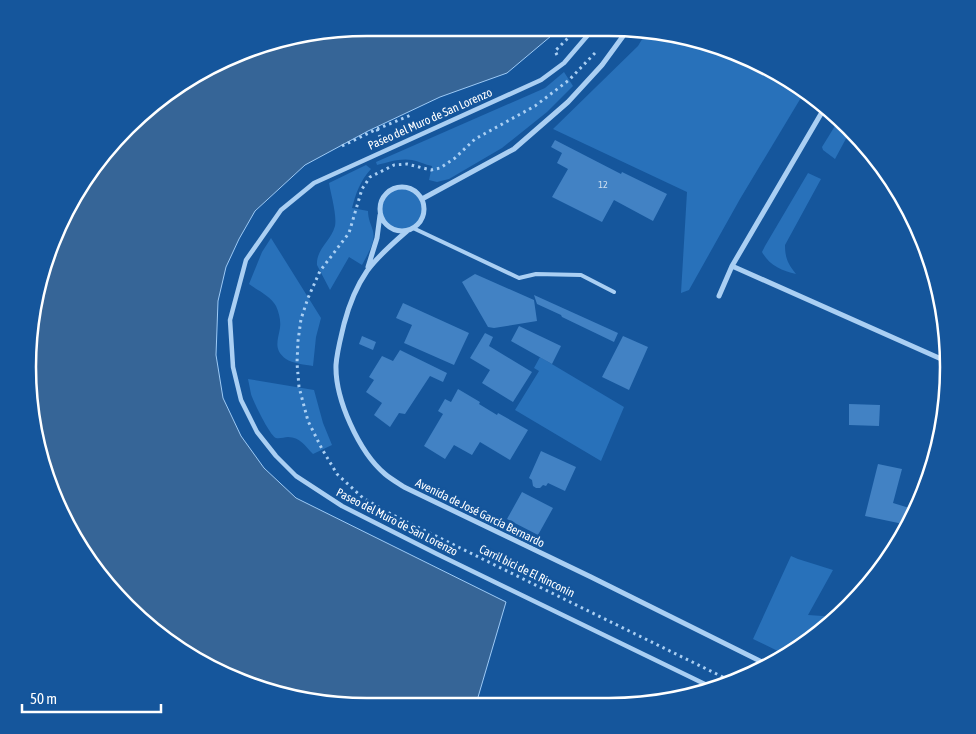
<svg xmlns="http://www.w3.org/2000/svg" width="976" height="734" viewBox="0 0 976 734" font-family="'Asap Condensed',sans-serif">
	<style>
		.green { fill: #2871ba }
		.water { fill: #366597; stroke: #9dcaf6 }
		.building { fill: #4282c4 }
		.lines { fill: none; stroke-linecap: round; stroke-linejoin: round }
		.path { stroke: #aacff3; stroke-width: 3; stroke-dasharray: 2.5 4; stroke-linecap: butt }
		.service { stroke: #aacff3; stroke-width: 4 }
		.pedestrian { stroke: #aacff3; stroke-width: 4.5 }
		.minor { stroke: #aacff3; stroke-width: 5 }
		.labels { text-anchor: middle; stroke-width: 5; stroke-linejoin: round; paint-order: stroke }
		.number-label { font-size: 10px; fill: #d0e0f0 }
		.street-label { font-size: 12px; fill: #fff; stroke: #15569c }
		.rim { fill: none; stroke: #fff; stroke-width: 2.5 }
	</style>
	<rect width="100%" height="100%" fill="#15569c"/>
	<path class="green" d="M 647,31 L 697,39 L 759,62 L 805,91 L 740,199 L 689,290 L 681,293 L 687,192 L 553,129 L 638,46 Z
		M 564,72 L 573,86 L 547,112 L 502,148 L 449,179 L 437,182 L 429,180 L 432,166 C 425,165 419,161 412,160 C 400,158 389,162 377,165 L 376,162 L 545,88 Z
		M 838,121 L 849,133 L 835,159 L 823,150 L 822,147 Z
		M 366,165 L 371,169 C 360,181 356,193 352,208 L 368,211 C 368,219 371,224 373,231 C 376,242 367,255 362,265 L 349,257 L 330,290 L 317,265 C 316,249 331,241 335,226 C 337,215 331,195 329,183 Z
		M 808,173 L 821,179 L 785,245 C 785,258 788,264 796,274 C 782,271 769,265 762,252 L 765,246 Z
		M380 209a22 22 0 1 1 44 0a22 22 0 1 1-44 0Z
		M 271,238 L 321,318 L 316,337 L 313,366 C 306,365 292,363 286,359 C 273,350 278,340 280,328 C 281,320 279,313 276,306 C 271,296 257,290 249,284 L 262,252 Z
		M 540,357 L 624,407 L 601,461 L 515,410 L 539,371 L 534,368 Z
		M 248,379 L 314,390 L 323,423 L 332,445 L 313,454 C 305,446 300,437 288,437 C 284,437 280,439 276,438 C 270,436 253,401 251,394 C 250,389 249,384 248,379 Z
		M 791,556 L 798,559 L 833,570 L 808,615 L 837,617 L 798,649 L 786,655 L 753,639 Z"/>
	<path class="water" d="M 367,28 L 555,28 L 551,36 L 507,73 L 440,97 L 368,131 L 305,165 L 255,211 L 239,239 L 226,267 L 218,301 L 216,355 L 223,398 L 241,436 L 264,468 L 296,498 L 506,602 L 476,704 L 323,704 L 258,689 L 197,661 L 143,622 L 85,556 L 45,476 L 28,389 L 34,300 L 63,217 L 112,143 L 197,73 L 279,39 Z"/>
	<path class="building" d="M 555,140 L 621,174 L 622,172 L 667,194 L 653,221 L 614,200 L 602,222 L 552,197 L 568,169 L 557,163 L 562,153 L 551,147 Z
		M 475,274 L 534,300 L 537,321 L 494,328 L 488,327 L 462,282 Z
		M 534,295 L 618,333 L 614,342 L 562,317 L 561,315 L 537,304 Z
		M 403,303 L 469,333 L 454,365 L 404,343 L 412,325 L 396,318 Z
		M 519,326 L 561,346 L 552,364 L 511,341 Z
		M 485,333 L 493,337 L 489,346 L 532,372 L 513,402 L 482,383 L 490,370 L 470,358 Z
		M 362,336 L 376,342 L 373,350 L 359,344 Z
		M 623,336 L 648,347 L 629,390 L 602,377 Z
		M 400,350 L 447,373 L 443,382 L 430,376 L 405,414 L 399,413 L 390,427 L 374,415 L 382,403 L 366,392 L 374,380 L 369,377 L 382,356 L 393,361 Z
		M 458,389 L 480,402 L 479,404 L 497,415 L 498,413 L 528,430 L 510,460 L 480,442 L 472,455 L 454,445 L 445,459 L 424,446 L 443,414 L 438,411 L 445,399 L 451,402 Z
		M 849,404 L 880,405 L 879,426 L 849,425 Z
		M 541,451 L 576,467 L 565,491 L 548,483 L 546,486 L 543,485 L 540,488 L 536,488 L 533,486 L 532,480 L 529,478 Z
		M 878,464 L 902,469 L 893,503 L 916,510 L 908,525 L 865,516 Z
		M 522,492 L 553,508 L 538,535 L 507,519 Z"/>
	<g class="lines">
		<path class="path" d="M 595,53 L 569,80 L 535,106 L 475,139 L 455,158 L 440,168 L 431,170 L 407,164 L 394,165 L 370,177 L 362,189 L 349,233 L 320,271 L 308,298 L 301,319 L 298,341 L 297,363 L 299,387 L 308,421 L 322,449 L 337,474 L 363,498 L 391,514 L 733,682
			M 557,55 L 555,51 L 570,36
			M 377,129 L 381,140
			M 342,146 L 377,129 L 411,115"/>
		<path class="service" d="M 413,228 L 519,278 L 536,274 L 581,275 L 614,292"/>
		<path class="pedestrian" d="M 594,28 L 564,63 L 541,80 L 314,183 L 281,210 L 246,260 L 230,320 L 233,367 L 241,400 L 257,432 L 276,456 L 296,476 L 342,506 L 437,554 L 713,688"/>
		<path class="minor" d="M 825,107 L 732,266 L 948,362
			M380 209a22 22 0 1 1 44 0a22 22 0 1 1-44 0Z
			M 422,199 L 514,149 L 568,102 L 602,65 L 629,28
			M 407,231 C 393,243 378,256 367,271 C 356,287 349,305 344,324 C 341,337 337,351 336,365 C 335,399 359,452 385,474 C 391,479 398,483 404,487 L 591,577 L 768,665
			M 368,267 L 377,238 L 380,215
			M 719,296 L 732,266"/>
	</g>
	<g class="labels">
		<g class="number-label">
			<text x="603" y="188">12</text>
		</g>
		<g class="street-label">
			<text transform="translate(430 119) rotate(-24)" y="4">Paseo del Muro de San Lorenzo</text>
			<text transform="translate(480 513) rotate(26)" y="4">Avenida de José García Bernardo</text>
			<text transform="translate(397 522) rotate(27)" y="4">Paseo del Muro de San Lorenzo</text>
			<text transform="translate(527 571) rotate(26)" y="4">Carril bici de El Rinconin</text>
		</g>
	</g>
	<path d="M0 0H976V734H0ZM367 36H609A331 331 0 0 1 940 367V367A331 331 0 0 1 609 698H367A331 331 0 0 1 36 367V367A331 331 0 0 1 367 36Z" fill="#15569c" fill-rule="evenodd"/>
	<path class="rim" d="M367 36H609A331 331 0 0 1 940 367V367A331 331 0 0 1 609 698H367A331 331 0 0 1 36 367V367A331 331 0 0 1 367 36Z"/>
	<path d="M22 704v8h139v-8" fill="none" stroke="#ffffff" stroke-width="2.5"/>
	<text x="30" y="704" font-size="15" fill="#ffffff" stroke="#15569c" stroke-width="4" paint-order="stroke">50 m</text>
</svg>
